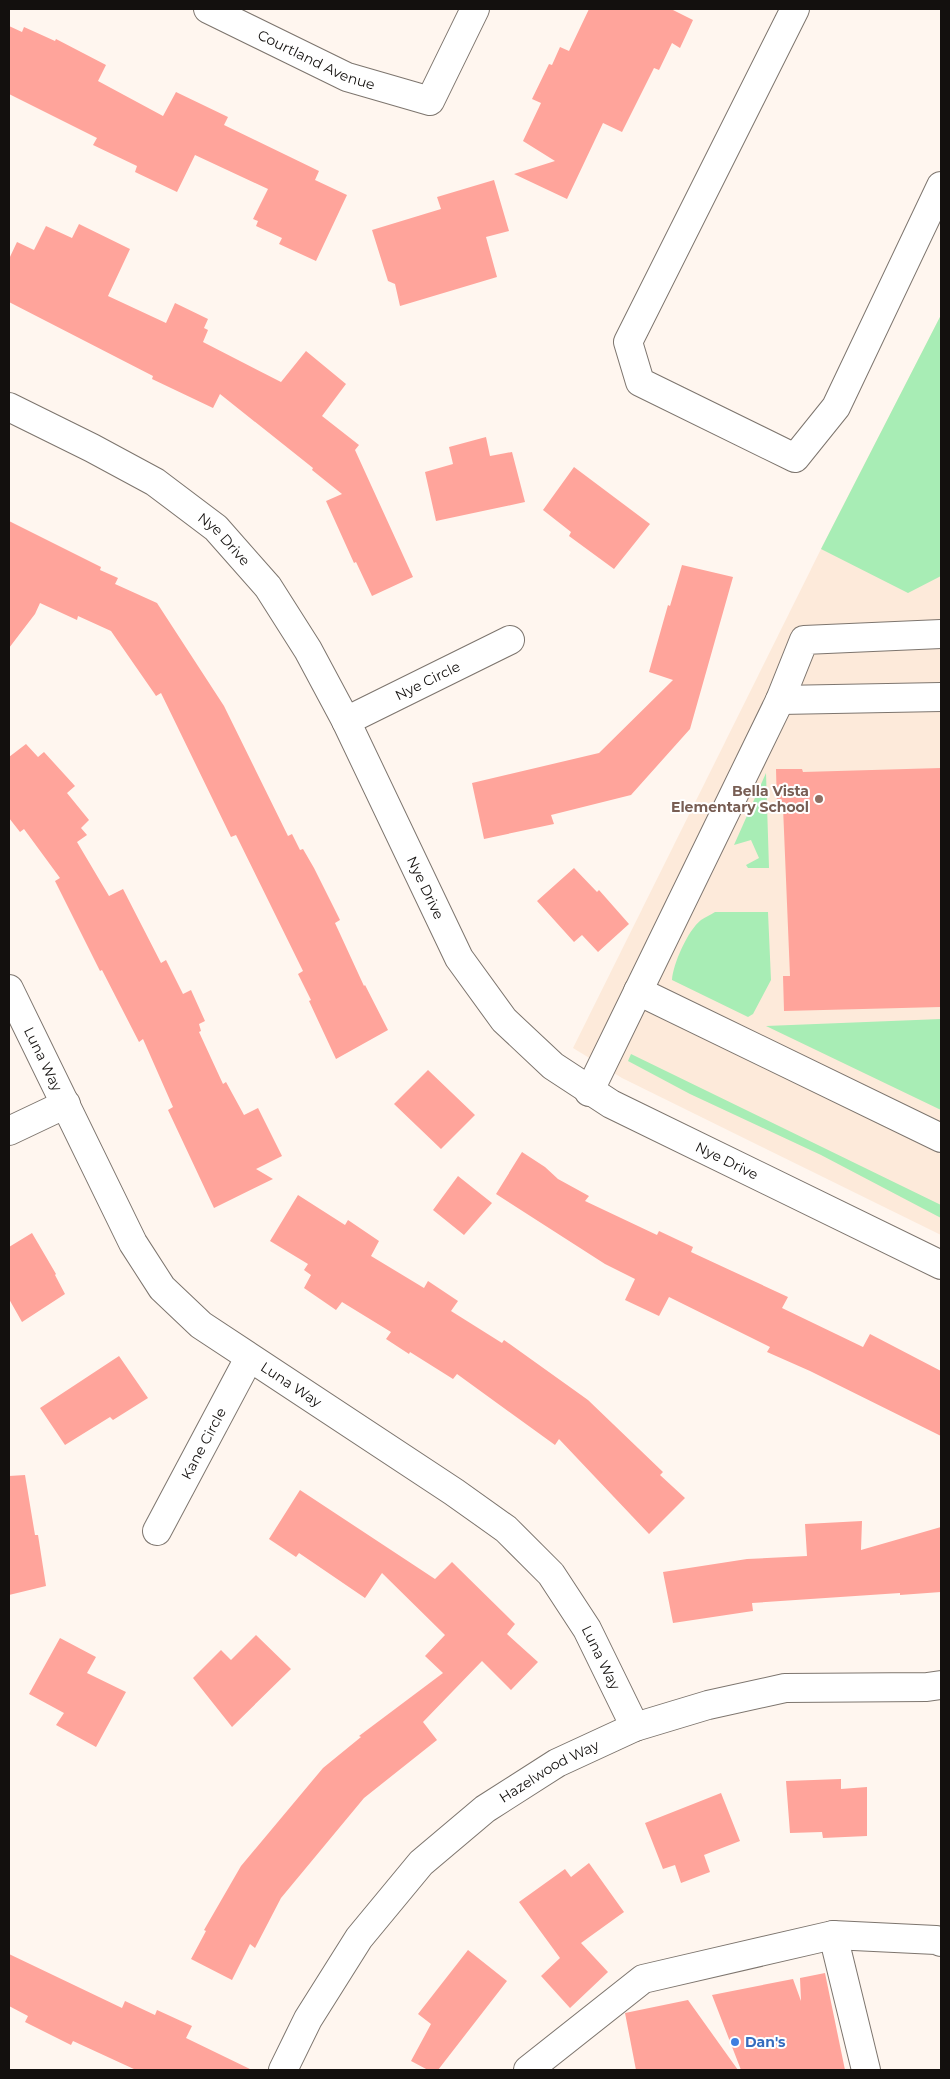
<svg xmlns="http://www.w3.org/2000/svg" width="950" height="2079" viewBox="0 0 950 2079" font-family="Montserrat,sans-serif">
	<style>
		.education { fill: #fdeada }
		.green { fill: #a8edb5 }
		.building { fill: #ffa49b }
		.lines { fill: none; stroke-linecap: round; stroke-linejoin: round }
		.minor-casing { stroke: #7d756e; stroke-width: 30 }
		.minor { stroke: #fff; stroke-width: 28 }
		.education-dot { fill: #8d6e63; stroke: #fff; stroke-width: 2 }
		.shop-dot { fill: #3f7fe0; stroke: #fff; stroke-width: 2 }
		.labels { text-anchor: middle; stroke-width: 4; stroke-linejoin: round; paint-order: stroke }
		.street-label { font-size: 14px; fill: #13100e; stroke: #fff }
		.education-label { font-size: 14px; font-weight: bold; fill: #785e54; stroke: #fff; text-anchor: end }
		.shop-label { font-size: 14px; font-weight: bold; fill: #366cbe; stroke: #fff; text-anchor: start }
	</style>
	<rect width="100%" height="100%" fill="#fff6ef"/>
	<path class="education" d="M 941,315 L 941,1235 L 622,1078 L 573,1048 L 827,537 Z"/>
	<path class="green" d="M 941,315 L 941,576 L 908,593 L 821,549 Z
		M 766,773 L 769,868 L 748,868 L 746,865 L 759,858 L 751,840 L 734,845 Z
		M 715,912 L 768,912 L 771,980 L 753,1014 L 748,1017 L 672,980 C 673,964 688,930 701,920 C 705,917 711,915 715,912 Z
		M 941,1019 L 941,1110 L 766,1026 Z
		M 631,1054 L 941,1205 L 941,1218 L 821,1155 L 690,1094 L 628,1061 Z"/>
	<path class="building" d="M 589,9 L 671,9 L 693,20 L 680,48 L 672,43 L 659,70 L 654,68 L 622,132 L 603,123 L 567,199 L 514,174 L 555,161 L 523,141 L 541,103 L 532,99 L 549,64 L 552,65 L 560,47 L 569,51 Z
		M 9,26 L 22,32 L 24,27 L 55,41 L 56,39 L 106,65 L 98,81 L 163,116 L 176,92 L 228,117 L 224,125 L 319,171 L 315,180 L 347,195 L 316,261 L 279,244 L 282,238 L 256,226 L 258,221 L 253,219 L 268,189 L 195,155 L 177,192 L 135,172 L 137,166 L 93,145 L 97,138 L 9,94 Z
		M 494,180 L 509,231 L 486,237 L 497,277 L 400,306 L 395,284 L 388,281 L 372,230 L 441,209 L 437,197 Z
		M 79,224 L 130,249 L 108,296 L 166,323 L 175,303 L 208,319 L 204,328 L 208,330 L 203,342 L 281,382 L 306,351 L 346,384 L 322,416 L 359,445 L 355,450 L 413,577 L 372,596 L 356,562 L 354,563 L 326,501 L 342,494 L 312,470 L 313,468 L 220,394 L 213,408 L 152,379 L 153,376 L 9,302 L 9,259 L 17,242 L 34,250 L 46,226 L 72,238 Z
		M 486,437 L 490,456 L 512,452 L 525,502 L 436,521 L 425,472 L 453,464 L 449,447 Z
		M 574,467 L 650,524 L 614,569 L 569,536 L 571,532 L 543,510 Z
		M 9,521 L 101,567 L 100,570 L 118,578 L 115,584 L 157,603 L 224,706 L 288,836 L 292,834 L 300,850 L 303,849 L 314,868 L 340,920 L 335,923 L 364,986 L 365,985 L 388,1030 L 336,1059 L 309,1001 L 311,1000 L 298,974 L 303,971 L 236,835 L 231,837 L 161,693 L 156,696 L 154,693 L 111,631 L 78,616 L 77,620 L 40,603 L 35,614 L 9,648 Z
		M 682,565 L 733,577 L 690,729 L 631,795 L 551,815 L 554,824 L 484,839 L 472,783 L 599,753 L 673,680 L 649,672 L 668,605 L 670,606 Z
		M 26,744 L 38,757 L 44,752 L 75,786 L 67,793 L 89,820 L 81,828 L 87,835 L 77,842 L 109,896 L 123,889 L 161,963 L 166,960 L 183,994 L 191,990 L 205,1021 L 199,1024 L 201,1031 L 199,1032 L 223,1084 L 226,1082 L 244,1115 L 258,1108 L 282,1156 L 256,1169 L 273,1179 L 214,1208 L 168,1110 L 173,1107 L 143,1039 L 139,1042 L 102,970 L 100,971 L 55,881 L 60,878 L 24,829 L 20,832 L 9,818 L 9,757 Z
		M 941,768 L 941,1007 L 784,1011 L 783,976 L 790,976 L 783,807 L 777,808 L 776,769 L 802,769 L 803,772 Z
		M 574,868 L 597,892 L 599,890 L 629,924 L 598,952 L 582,935 L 574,942 L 537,901 Z
		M 428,1070 L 475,1115 L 441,1149 L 394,1104 Z
		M 522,1152 L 545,1167 L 558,1179 L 589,1196 L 585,1201 L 657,1235 L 659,1231 L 693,1247 L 691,1252 L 788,1297 L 782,1308 L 863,1347 L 870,1334 L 941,1371 L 941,1436 L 810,1371 L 767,1352 L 770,1347 L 669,1297 L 659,1316 L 625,1300 L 635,1279 L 605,1264 L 496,1194 Z
		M 458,1176 L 492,1203 L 464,1235 L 433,1210 Z
		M 298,1195 L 345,1225 L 348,1220 L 379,1241 L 371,1256 L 424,1288 L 428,1281 L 458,1301 L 451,1311 L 502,1343 L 504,1340 L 588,1400 L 663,1472 L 660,1475 L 685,1498 L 649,1534 L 559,1439 L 555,1445 L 457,1374 L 453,1379 L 410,1352 L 409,1354 L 386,1339 L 391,1332 L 342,1302 L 336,1310 L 304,1288 L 311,1275 L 304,1270 L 308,1264 L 270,1241 Z
		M 32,1233 L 56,1274 L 55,1275 L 65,1294 L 22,1322 L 9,1299 L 9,1247 Z
		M 119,1356 L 148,1398 L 113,1420 L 110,1417 L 65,1445 L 40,1408 Z
		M 25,1475 L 35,1535 L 38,1535 L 46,1586 L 9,1595 L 9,1476 Z
		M 300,1490 L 435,1579 L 452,1562 L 515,1624 L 507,1634 L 538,1662 L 511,1690 L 482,1661 L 423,1722 L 437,1740 L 364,1798 L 281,1898 L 255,1948 L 250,1944 L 232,1980 L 191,1959 L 206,1931 L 204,1930 L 241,1866 L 323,1768 L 361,1737 L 359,1736 L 443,1673 L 425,1656 L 445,1635 L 382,1573 L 365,1598 L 299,1553 L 296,1557 L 269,1539 Z
		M 862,1521 L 861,1550 L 941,1527 L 941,1592 L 900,1595 L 900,1593 L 752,1603 L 753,1611 L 673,1623 L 663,1572 L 747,1559 L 807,1556 L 805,1524 Z
		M 256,1635 L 291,1669 L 232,1727 L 193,1678 L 221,1650 L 231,1660 Z
		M 60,1638 L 96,1657 L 87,1673 L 126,1692 L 96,1747 L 56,1725 L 64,1713 L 29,1694 Z
		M 841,1779 L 841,1789 L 867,1787 L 867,1836 L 823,1838 L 822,1832 L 790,1833 L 786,1781 Z
		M 721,1793 L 740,1841 L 704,1855 L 710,1872 L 681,1883 L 675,1865 L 663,1869 L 645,1823 Z
		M 589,1863 L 624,1912 L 581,1943 L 608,1972 L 570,2008 L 541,1976 L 560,1958 L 519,1902 L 565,1869 L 571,1877 Z
		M 468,1950 L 507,1981 L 438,2070 L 428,2070 L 411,2061 L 431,2024 L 418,2014 Z
		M 9,1954 L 122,2008 L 125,2001 L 155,2015 L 157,2010 L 192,2026 L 186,2038 L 252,2070 L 136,2070 L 73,2041 L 71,2045 L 25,2022 L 28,2016 L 9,2006 Z
		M 825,1973 L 845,2070 L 741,2070 L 712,1995 L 793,1979 L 801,2001 L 800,1978 Z
		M 688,2000 L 738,2070 L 636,2070 L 625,2013 Z"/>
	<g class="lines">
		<g class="minor-casing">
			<g id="minor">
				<path id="s1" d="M 208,9 L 347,77 L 430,101 L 475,9"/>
				<path d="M 795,9 L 628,342 L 640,382 L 795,458 L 836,407 L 941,186"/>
				<path id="s2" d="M 9,407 L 92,448 L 155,482 L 216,528 L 268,587 L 308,650 L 346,721 L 459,958 L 504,1020 L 553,1066 L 611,1104 L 941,1265"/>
				<path d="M 780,700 L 941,697"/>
				<path id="s3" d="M 346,721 L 510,640"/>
				<path id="s4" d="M 9,989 L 133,1243 L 162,1288 L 201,1325 L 454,1492 L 506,1529 L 551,1574 L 587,1629 L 635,1727"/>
				<path d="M 638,991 L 941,1138"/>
				<path d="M 589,1092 L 780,700 L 804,640 L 941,634"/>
				<path d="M 9,1131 L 66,1104"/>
				<path id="s5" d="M 157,1531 L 249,1358"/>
				<path d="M 833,1935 L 866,2070"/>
				<path id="s6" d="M 283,2070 L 308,2019 L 359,1938 L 421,1863 L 485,1809 L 557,1763 L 635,1727 L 708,1705 L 785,1688 L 927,1687 L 941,1685"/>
				<path d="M 528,2070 L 643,1979 L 833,1935 L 936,1940 L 941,1942"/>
			</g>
		</g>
		<use href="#minor" class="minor"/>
	</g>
	<circle class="education-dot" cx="819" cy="799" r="5"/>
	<circle class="shop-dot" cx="735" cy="2042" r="5"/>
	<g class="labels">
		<g class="street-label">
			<text dy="5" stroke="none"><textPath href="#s1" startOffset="120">Courtland Avenue</textPath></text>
			<text dy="5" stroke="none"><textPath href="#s2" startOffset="254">Nye Drive</textPath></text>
			<text dy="5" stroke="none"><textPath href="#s3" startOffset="91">Nye Circle</textPath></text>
			<text dy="5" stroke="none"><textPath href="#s2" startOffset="659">Nye Drive</textPath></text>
			<text dy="5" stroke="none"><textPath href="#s4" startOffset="78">Luna Way</textPath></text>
			<text dy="5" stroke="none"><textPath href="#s2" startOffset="1079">Nye Drive</textPath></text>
			<text dy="5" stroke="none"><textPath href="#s4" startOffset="498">Luna Way</textPath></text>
			<text dy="5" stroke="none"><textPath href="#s5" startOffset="99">Kane Circle</textPath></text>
			<text dy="5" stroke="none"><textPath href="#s4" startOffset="918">Luna Way</textPath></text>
			<text dy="5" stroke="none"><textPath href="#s6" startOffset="408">Hazelwood Way</textPath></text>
		</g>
		<g class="education-label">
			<text x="809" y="796">Bella Vista<tspan x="809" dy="16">Elementary School</tspan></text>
		</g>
		<g class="shop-label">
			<text x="745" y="2047">Dan's</text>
		</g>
	</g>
	<rect width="950" height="2079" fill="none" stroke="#13100e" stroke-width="20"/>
</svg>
